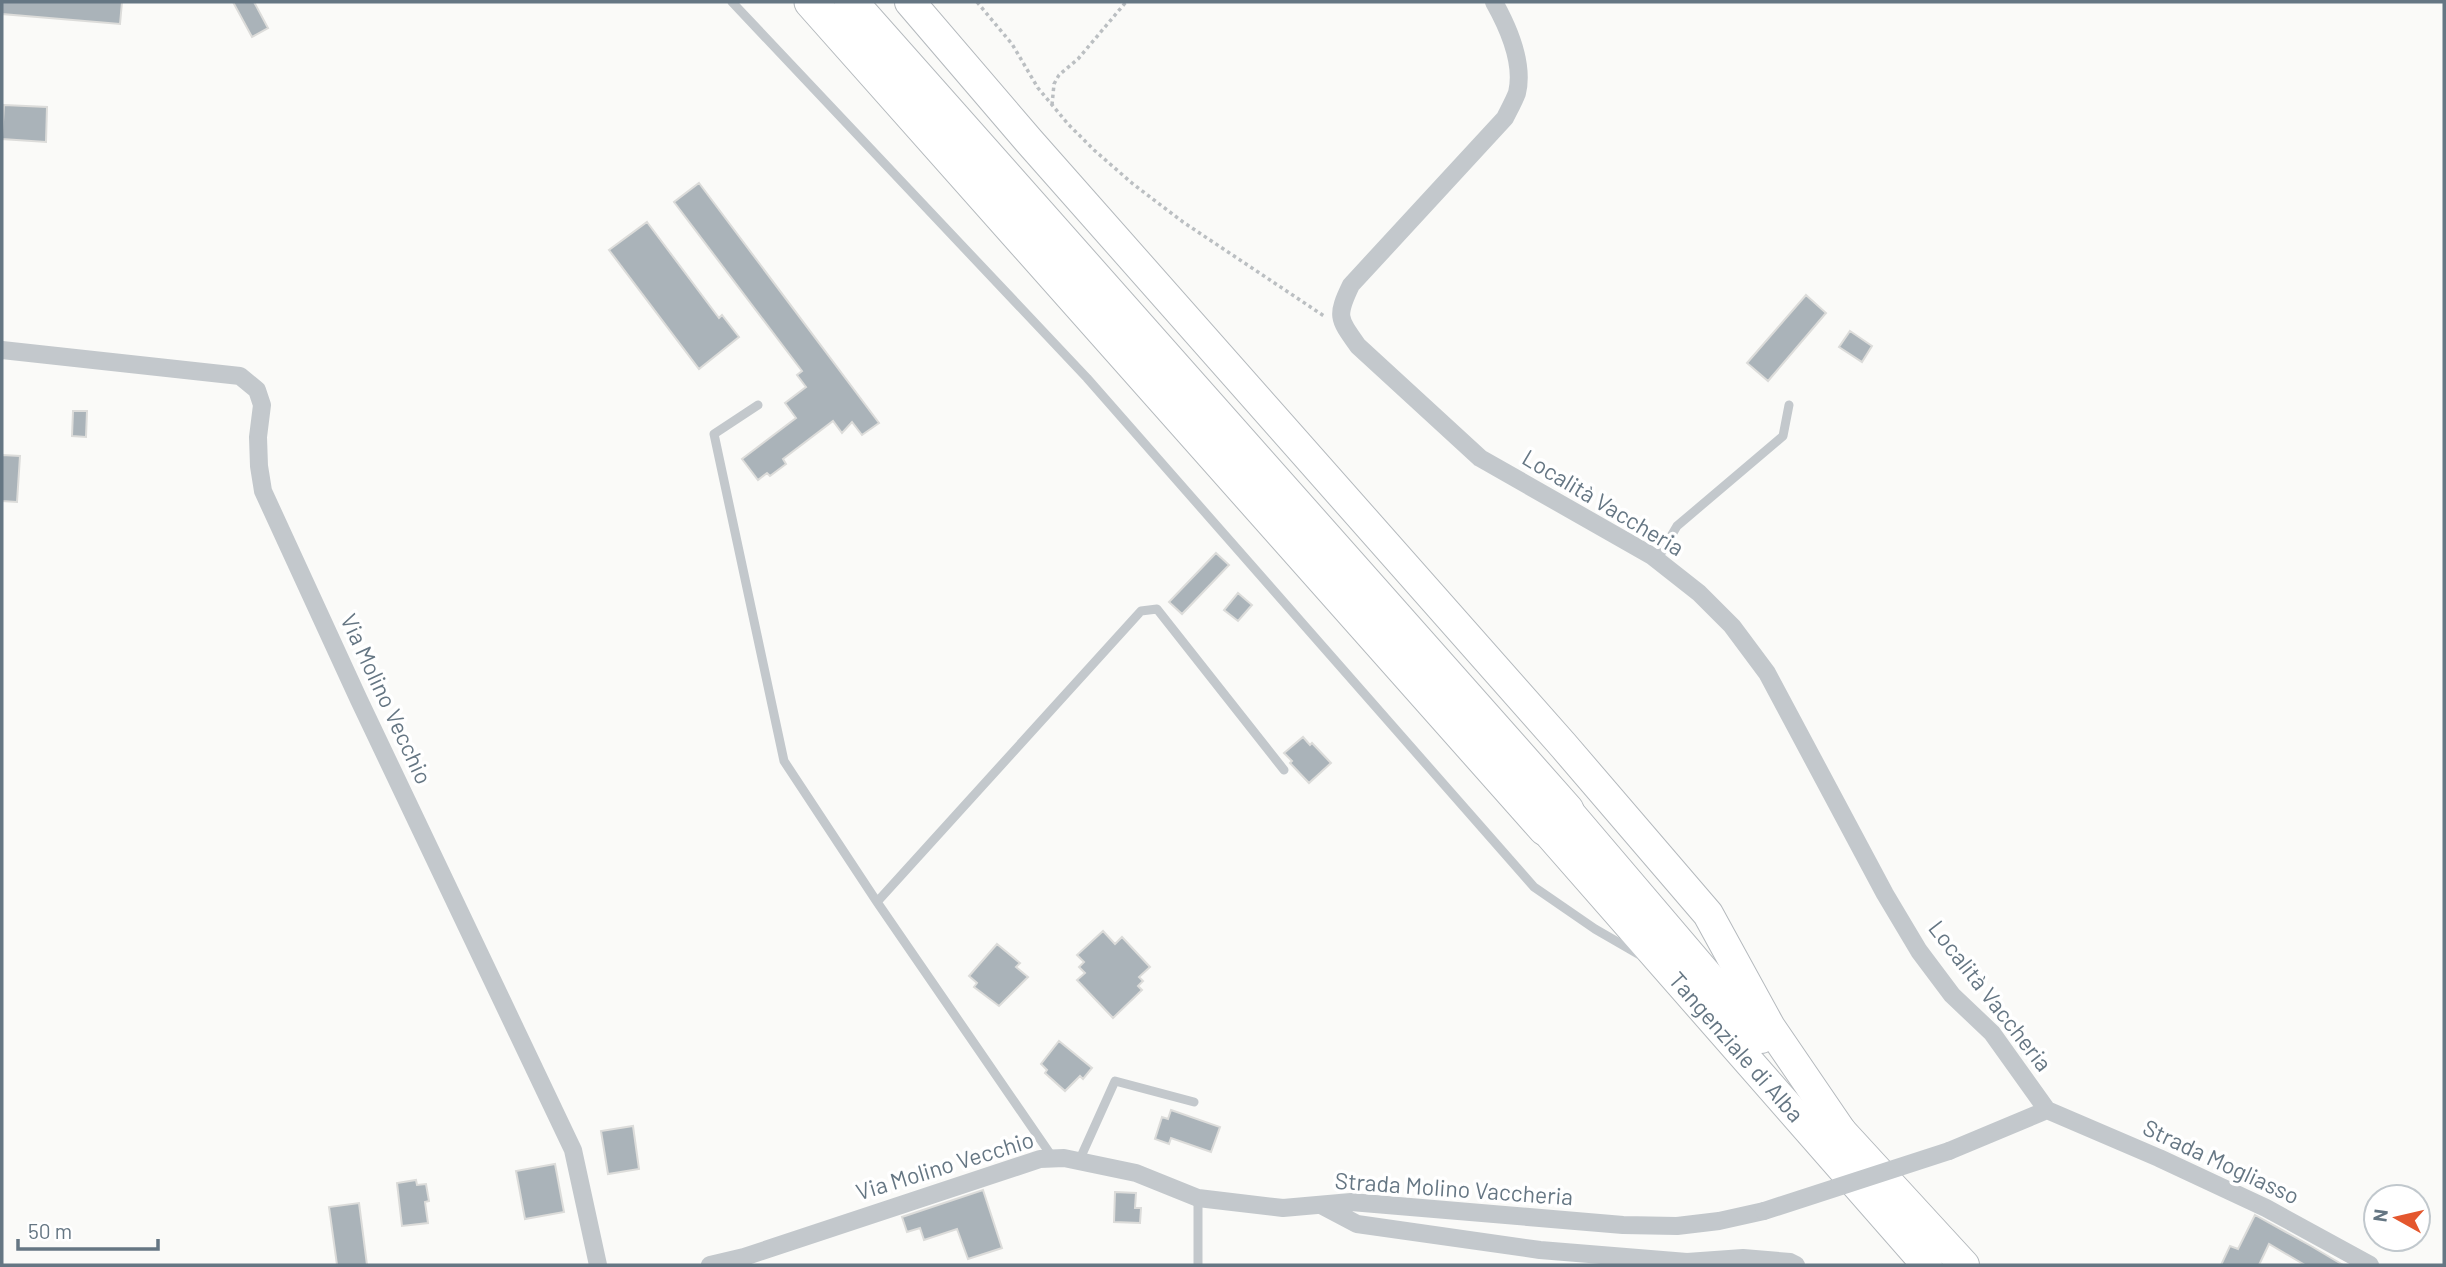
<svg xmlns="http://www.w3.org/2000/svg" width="2446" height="1267" viewBox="0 0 2446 1267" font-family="Barlow,sans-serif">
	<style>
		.building { fill: #aab3b9; stroke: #dcdcda; stroke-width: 2 }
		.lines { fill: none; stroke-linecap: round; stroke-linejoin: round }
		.trunk-casing { stroke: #b4b9bd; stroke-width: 32 }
		.motorway-casing { stroke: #b4b9bd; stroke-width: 35 }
		.path { stroke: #bbbfc2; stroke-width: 3.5; stroke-dasharray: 3.5 3.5; stroke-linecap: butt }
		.service { stroke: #c3c8cc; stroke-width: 9 }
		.minor { stroke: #c3c8cc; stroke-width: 18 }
		.trunk { stroke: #fff; stroke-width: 30 }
		.motorway { stroke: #fff; stroke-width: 33 }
		.minor-bridge { stroke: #c3c8cc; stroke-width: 18 }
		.labels { text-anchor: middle; stroke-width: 7; stroke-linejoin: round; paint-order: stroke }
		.street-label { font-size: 23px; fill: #657683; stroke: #fff }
	</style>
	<rect width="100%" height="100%" fill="#fafaf8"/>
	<path class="building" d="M 2,2 L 122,2 L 120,24 L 2,14 Z
		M 233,2 L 254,2 L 268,28 L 252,37 Z
		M 4,105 L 47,107 L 46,142 L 2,139 Z
		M 699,183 L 879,423 L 862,435 L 852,422 L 842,433 L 833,421 L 783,459 L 786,464 L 770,476 L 767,473 L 758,480 L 742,459 L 796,418 L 785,403 L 806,387 L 797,375 L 802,371 L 674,202 Z
		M 647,222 L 719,318 L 722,315 L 739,337 L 699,369 L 609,250 Z
		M 1806,295 L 1826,313 L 1768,381 L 1747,363 Z
		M 1850,331 L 1872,346 L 1862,362 L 1839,347 Z
		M 73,411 L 87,411 L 86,437 L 72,436 Z
		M 2,455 L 20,456 L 17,502 L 2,501 Z
		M 1216,553 L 1229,565 L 1182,614 L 1169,602 Z
		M 1238,593 L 1252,605 L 1238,621 L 1224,610 Z
		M 1303,737 L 1310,745 L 1312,743 L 1331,763 L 1309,783 L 1290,763 L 1292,761 L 1284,753 Z
		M 1103,931 L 1115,944 L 1122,937 L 1150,967 L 1139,977 L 1143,981 L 1138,986 L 1142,990 L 1113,1018 L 1077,980 L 1085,973 L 1079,967 L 1084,962 L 1077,955 Z
		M 997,944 L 1020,963 L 1016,967 L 1028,977 L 999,1006 L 974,987 L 977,983 L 969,976 Z
		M 1059,1041 L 1092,1068 L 1083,1079 L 1080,1076 L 1065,1091 L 1045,1073 L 1047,1070 L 1041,1064 Z
		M 1171,1110 L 1220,1127 L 1211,1152 L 1171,1138 L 1169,1144 L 1155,1139 L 1162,1117 L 1168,1119 Z
		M 633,1126 L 639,1169 L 608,1174 L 601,1131 Z
		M 555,1164 L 564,1212 L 525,1219 L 516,1171 Z
		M 416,1180 L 417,1185 L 426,1184 L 429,1201 L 425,1202 L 428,1223 L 402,1226 L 397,1183 Z
		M 983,1190 L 1002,1248 L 968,1259 L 957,1229 L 924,1240 L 920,1228 L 907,1232 L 902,1217 Z
		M 1115,1192 L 1136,1193 L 1135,1208 L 1141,1208 L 1140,1223 L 1114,1222 Z
		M 359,1203 L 367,1265 L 337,1265 L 329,1207 Z
		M 2255,1215 L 2311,1246 L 2343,1265 L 2305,1265 L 2269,1244 L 2259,1265 L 2221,1265 L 2230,1246 L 2238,1249 Z"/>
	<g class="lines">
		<g class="trunk-casing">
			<g id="trunk">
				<path d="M 910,2 L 1029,141 L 1563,745 L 1708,914 L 1770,1027 L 1841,1131"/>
				<path d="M 1567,810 L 1761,1038"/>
				<path id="s1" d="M 1545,829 L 1927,1265"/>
				<path d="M 1829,1118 L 1964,1265"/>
			</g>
		</g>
		<g class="motorway-casing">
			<path id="motorway" d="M 811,2 L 1545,829
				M 851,2 L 1567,810"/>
		</g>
		<path class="path" d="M 977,2 L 1012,44 L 1038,88 L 1068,124 L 1094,150 L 1133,184 L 1183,222 L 1324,316
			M 1052,105 L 1054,84 L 1059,75 L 1078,59 L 1126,2"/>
		<path class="service" d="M 732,2 L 1087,378 L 1534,887 L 1595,929 L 1640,955
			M 758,405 L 714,434 L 784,761 L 877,902 L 1053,1158
			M 1657,560 L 1677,526 L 1783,436 L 1789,405
			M 877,902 L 1141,611 L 1157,609 L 1284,770
			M 1079,1161 L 1115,1081 L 1194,1102
			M 1198,1265 L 1198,1198"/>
		<path class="minor" d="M 1494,2 C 1508,27 1524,64 1517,93 C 1514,101 1509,110 1505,118 L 1351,285 C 1336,316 1338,318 1358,346 L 1480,458 L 1652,556 L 1699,593 L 1732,626 L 1767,673 L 1885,894 L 1919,951 L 1952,995 L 1992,1033 L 2047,1110
			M 2,350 L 240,376 L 257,390 L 262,405 L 258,437 L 259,466 L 263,491 L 359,700 L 573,1150 L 598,1265
			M 2047,1110 L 2159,1158 L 2266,1208 L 2370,1265
			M 1949,1151 L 2047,1110
			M 1321,1205 L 1357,1224 L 1540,1250 L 1687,1262 L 1743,1258 L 1790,1262 L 1796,1265
			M 710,1265 L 744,1257 L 1040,1159 L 1064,1158 L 1136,1173 L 1198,1198 L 1283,1208 L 1351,1202 L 1623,1225 L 1677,1226 L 1719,1221 L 1764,1211"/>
		<use href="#trunk" class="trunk"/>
		<use href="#motorway" class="motorway"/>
		<path class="minor-bridge" d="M 1764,1211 L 1949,1151"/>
	</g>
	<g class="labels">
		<g class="street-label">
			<text transform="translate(1603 503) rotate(31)" y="8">Località Vaccheria</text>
			<text transform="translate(386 699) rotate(65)" y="8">Via Molino Vecchio</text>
			<text transform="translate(1990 996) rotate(52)" y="8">Località Vaccheria</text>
			<text dy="8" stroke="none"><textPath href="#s1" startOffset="290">Tangenziale di Alba</textPath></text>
			<text transform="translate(2221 1162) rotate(25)" y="8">Strada Mogliasso</text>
			<text transform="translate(945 1166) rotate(-17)" y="8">Via Molino Vecchio</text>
			<text transform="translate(1454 1189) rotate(4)" y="8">Strada Molino Vaccheria</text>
		</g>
	</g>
	<rect width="2446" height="1267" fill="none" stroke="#657683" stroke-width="7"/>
	<g transform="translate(2397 1218) rotate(278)"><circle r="33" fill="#ffffff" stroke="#c1c8cd" stroke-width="2"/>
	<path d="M0-5L12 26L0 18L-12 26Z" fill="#e4572e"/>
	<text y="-10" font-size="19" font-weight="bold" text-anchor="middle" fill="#657683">N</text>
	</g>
	<path d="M18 1239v10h140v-10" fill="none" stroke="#657683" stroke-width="3.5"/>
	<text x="28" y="1239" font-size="21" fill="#657683" stroke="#ffffff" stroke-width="5" paint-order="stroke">50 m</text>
</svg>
